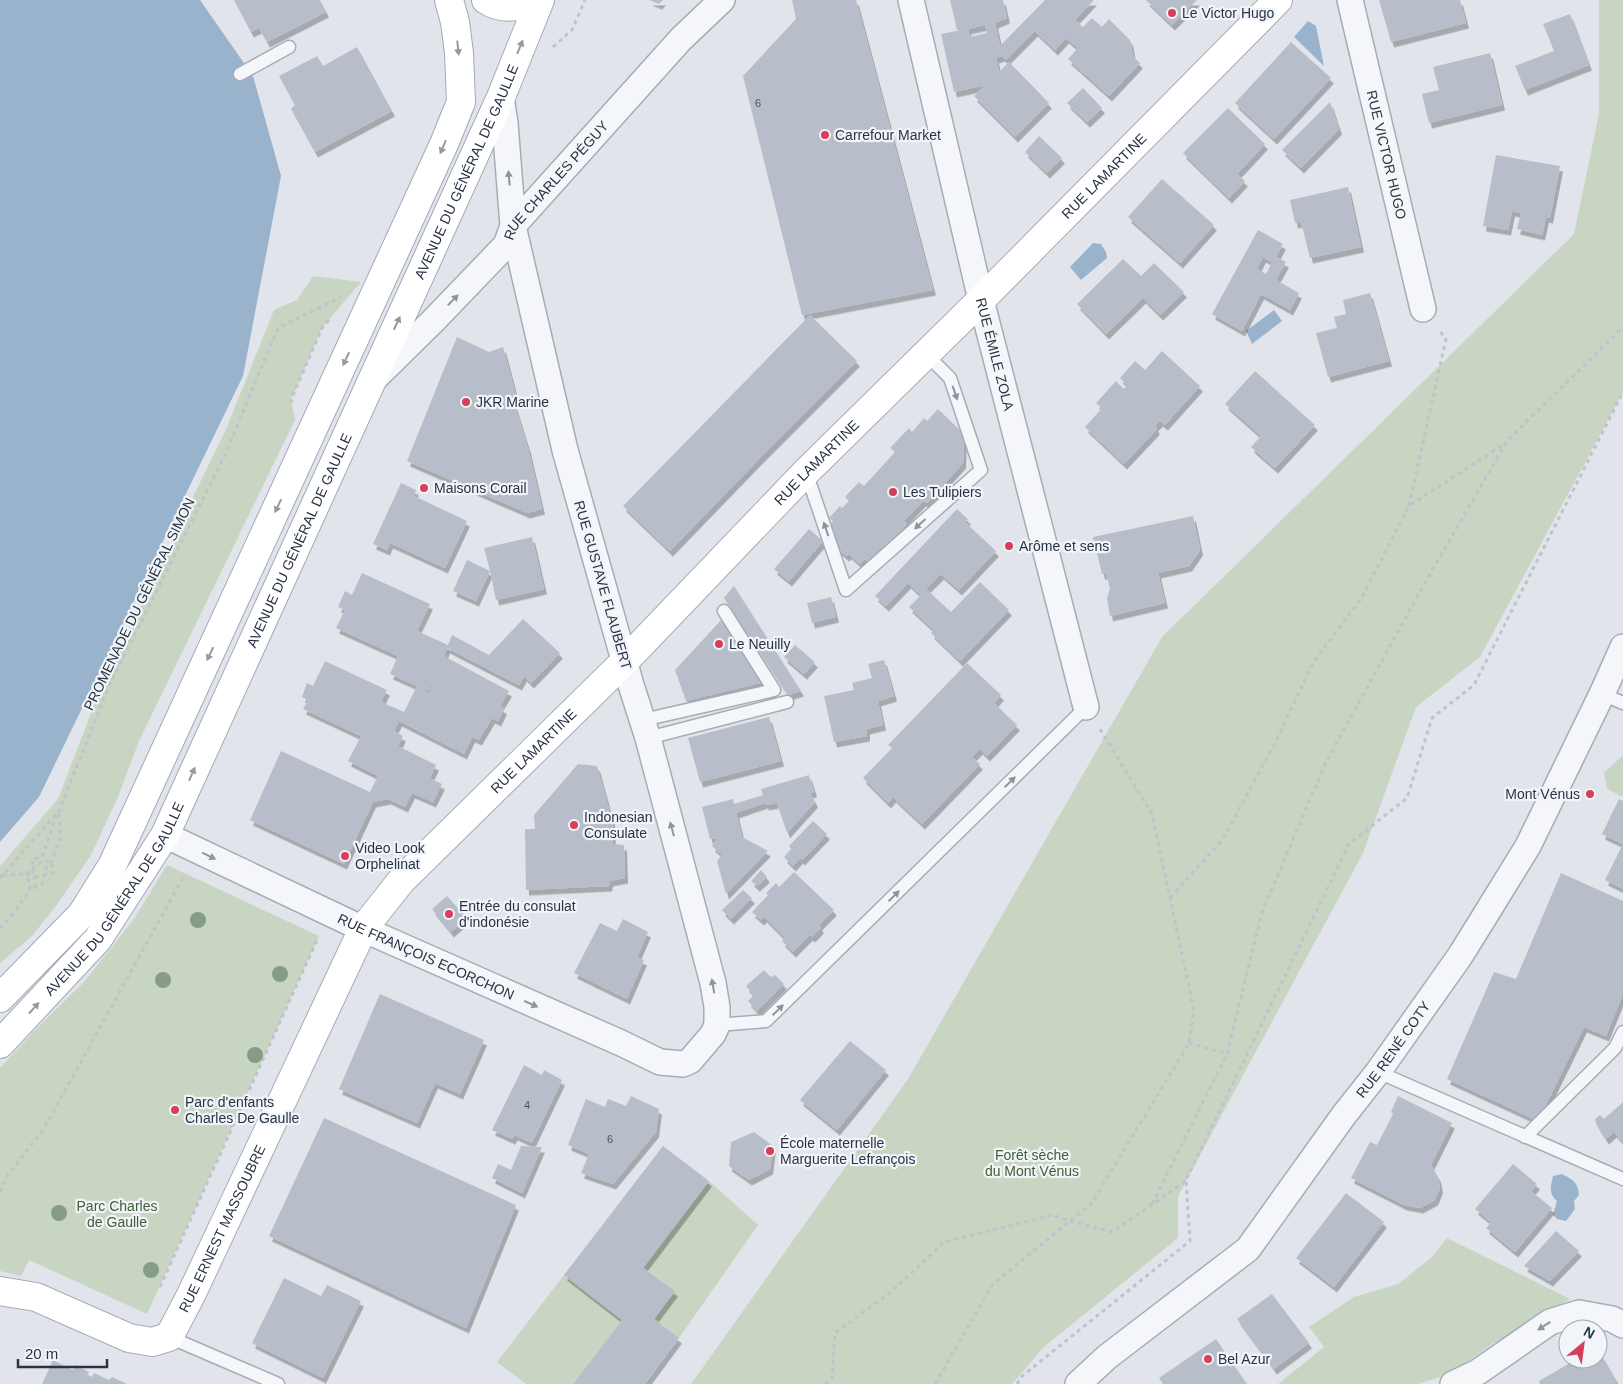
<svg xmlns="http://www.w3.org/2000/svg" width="1623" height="1384" viewBox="0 0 1623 1384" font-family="Arial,sans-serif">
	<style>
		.green { fill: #c7d5c2 }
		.water { fill: #9ab3cd }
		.building { fill: #b8bec9; fill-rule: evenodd; filter: url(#shadow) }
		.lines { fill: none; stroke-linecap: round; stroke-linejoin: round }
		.lane-casing { stroke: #a6acb6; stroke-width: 15 }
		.street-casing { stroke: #a6acb6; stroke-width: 28 }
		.secondary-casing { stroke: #a6acb6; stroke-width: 30 }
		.primary-casing { stroke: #a0a9b7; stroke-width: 30 }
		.path { stroke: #bfc3ca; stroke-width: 3; stroke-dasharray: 4 4; stroke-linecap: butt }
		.lane { stroke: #f4f6f9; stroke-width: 12 }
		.street { stroke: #f4f6f9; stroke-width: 25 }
		.secondary { stroke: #fff; stroke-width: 28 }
		.primary { stroke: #fff; stroke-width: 28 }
		.tree { fill: #879c87 }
		.oneway { fill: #9499a2 }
		.oneway2 { fill: #8e949e }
		.poi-dot { fill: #d73f58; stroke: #f1f4f8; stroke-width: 2 }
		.labels { text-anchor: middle; stroke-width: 4.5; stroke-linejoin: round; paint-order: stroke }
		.number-label { font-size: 11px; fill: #4c5665 }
		.poi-label { font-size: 14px; fill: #283344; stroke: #f1f4f8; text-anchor: start }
		.street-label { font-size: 14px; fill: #283344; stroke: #f1f4f8 }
		.park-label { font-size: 14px; fill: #3d6035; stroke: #f1f4f8 }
	</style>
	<defs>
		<filter id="shadow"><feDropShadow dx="3" dy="5.5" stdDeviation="0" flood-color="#0004"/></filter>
	</defs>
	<rect width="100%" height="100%" fill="#e1e5eb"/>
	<path class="green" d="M 1599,0 L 1623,0 L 1623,392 L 1480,657 L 1416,707 L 1363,853 L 1178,1196 L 1178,1238 L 1044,1347 L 1012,1384 L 691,1384 L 908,1079 L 1162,637 L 1574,234 L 1599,114 Z
		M 313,276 L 361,282 L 322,328 L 291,400 L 295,420 L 139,741 L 118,797 L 91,855 L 56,906 L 32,936 L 0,963 L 0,866 L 58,799 L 101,687 L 227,427 L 274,310 L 297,300 Z
		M 1623,755 L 1623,797 L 1607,789 L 1604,773 Z
		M 167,865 L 319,936 L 147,1314 L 29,1260 L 21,1276 L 0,1271 L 0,1068 L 36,1029 L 84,982 L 134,919 Z
		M 709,1181 L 758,1225 L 679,1338 L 654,1319 L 674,1291 L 643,1268 Z
		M 1447,1238 L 1570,1299 L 1492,1344 L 1450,1374 L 1418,1384 L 1278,1384 L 1324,1347 L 1309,1327 L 1354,1297 L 1398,1284 L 1431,1258 Z
		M 564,1275 L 622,1320 L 573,1384 L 526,1384 L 497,1362 Z"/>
	<path class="water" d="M 0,0 L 200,0 L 253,76 L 281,176 L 243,376 L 39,797 L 0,842 Z
		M 1308,21 L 1316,26 L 1324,66 L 1294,37 Z
		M 1093,243 L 1101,244 L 1106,252 L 1107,258 L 1081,280 L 1070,267 Z
		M 1274,310 L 1282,321 L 1252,344 L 1246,331 Z
		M 1562,1174 C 1573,1180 1578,1182 1579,1195 L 1574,1201 L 1575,1209 L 1566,1221 L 1557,1219 L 1553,1215 L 1557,1201 C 1548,1193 1551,1186 1553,1176 Z"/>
	<path class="building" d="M 234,0 L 320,0 L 326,12 L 267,42 L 259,28 L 251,32 Z
		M 649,0 L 663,0 L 659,4 Z
		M 792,0 L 856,0 L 933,290 L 802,315 L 743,76 L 796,19 Z
		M 950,0 L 1003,0 L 1007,18 L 995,23 L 1000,46 L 1045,0 L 1094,0 L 1075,20 L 1083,27 L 1092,18 L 1102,27 L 1109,19 L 1130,40 L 1133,56 L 1140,63 L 1109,96 L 1068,59 L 1078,48 L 1066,38 L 1055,50 L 1035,31 L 1006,60 L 1002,56 L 996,58 L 999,72 L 1009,62 L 1049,103 L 1015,137 L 974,96 L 986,85 L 954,92 L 941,34 L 961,30 L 957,30 ZM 985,25 L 987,33 L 970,37 L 968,29 Z
		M 1146,0 L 1197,0 L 1172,25 Z
		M 1379,0 L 1460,0 L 1466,23 L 1391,42 Z
		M 1570,14 L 1589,65 L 1525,90 L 1515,66 L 1554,51 L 1543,24 Z
		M 1291,42 L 1331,78 L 1274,139 L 1235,103 Z
		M 357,47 L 392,111 L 315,152 L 291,109 L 295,105 L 279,76 L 317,56 L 323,66 Z
		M 1490,53 L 1502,105 L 1429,123 L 1422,94 L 1439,90 L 1433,67 Z
		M 1083,88 L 1102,108 L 1087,122 L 1067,103 Z
		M 1330,102 L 1339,129 L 1301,168 L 1282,150 Z
		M 1228,108 L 1265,144 L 1237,174 L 1245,181 L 1229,198 L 1183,153 Z
		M 1039,136 L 1062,158 L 1047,173 L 1025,152 Z
		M 1496,155 L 1560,166 L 1550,218 L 1546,217 L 1542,235 L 1517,229 L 1521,213 L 1512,211 L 1508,230 L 1483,226 Z
		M 1162,179 L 1214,225 L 1180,263 L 1128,217 Z
		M 1348,187 L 1361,247 L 1310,258 L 1301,222 L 1295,223 L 1290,200 Z
		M 1258,230 L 1283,244 L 1276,257 L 1286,262 L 1276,280 L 1299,293 L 1290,310 L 1261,294 L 1242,331 L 1212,314 ZM 1263,257 L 1272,262 L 1266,274 L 1257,269 Z
		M 1123,259 L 1141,276 L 1154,263 L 1184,292 L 1160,315 L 1143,298 L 1106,334 L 1077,304 Z
		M 1370,293 L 1389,361 L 1328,377 L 1316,333 L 1337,328 L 1334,317 L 1346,314 L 1343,300 Z
		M 810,315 L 857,361 L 759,459 L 670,551 L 623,506 Z
		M 457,337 L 489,352 L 503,347 L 516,396 L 512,397 L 528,448 L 542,509 L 527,513 L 407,461 Z
		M 1162,351 L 1200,386 L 1165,425 L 1160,421 L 1155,426 L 1157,429 L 1124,464 L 1085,427 L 1102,408 L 1096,403 L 1116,381 L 1124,389 L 1127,385 L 1120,378 L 1135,361 L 1145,370 Z
		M 1255,371 L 1315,425 L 1275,468 L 1251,447 L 1261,436 L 1225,404 Z
		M 938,409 L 964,434 L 963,463 L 927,503 L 923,501 L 904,521 L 907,524 L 869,563 L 865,559 L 860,564 L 849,554 L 846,556 L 827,539 L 824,530 L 833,521 L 829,518 L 840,506 L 842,508 L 849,501 L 845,497 L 859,482 L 864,486 L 895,452 L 890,448 L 909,428 L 912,432 L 924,418 L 927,421 Z
		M 401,483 L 416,490 L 414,496 L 467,521 L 445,568 L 390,543 L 387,550 L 373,544 Z
		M 957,509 L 968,519 L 965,522 L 996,551 L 959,590 L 941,574 L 926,589 L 951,612 L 980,582 L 1009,610 L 960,661 L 931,633 L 934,630 L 909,607 L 921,595 L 908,583 L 886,606 L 875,596 Z
		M 1193,516 L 1200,550 L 1189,566 L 1158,573 L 1165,603 L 1110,616 L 1107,598 L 1110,589 L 1106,574 L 1102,574 L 1093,537 Z
		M 809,529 L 823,541 L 789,581 L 774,569 Z
		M 532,537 L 544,589 L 496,600 L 490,571 L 476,601 L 453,591 L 467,560 L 490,571 L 484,548 Z
		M 362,573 L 430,604 L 417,631 L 448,645 L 452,635 L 489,655 L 523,619 L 560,653 L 531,683 L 524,676 L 519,685 L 447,648 L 444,656 L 509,691 L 500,706 L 504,709 L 498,721 L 492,718 L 479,740 L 472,737 L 464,754 L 399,721 L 394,731 L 403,736 L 398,746 L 436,765 L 430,778 L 442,784 L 433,802 L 412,793 L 405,807 L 388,799 L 373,802 L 344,864 L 250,820 L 281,751 L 370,792 L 378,776 L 348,761 L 361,736 L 303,709 L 308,700 L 302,697 L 307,683 L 313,686 L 325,661 L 387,690 L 381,702 L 404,712 L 417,686 L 390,674 L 398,656 L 336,628 L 345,610 L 338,607 L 345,591 L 352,595 ZM 439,668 L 429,694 L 417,686 L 428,691 Z
		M 734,586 L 801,691 L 788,695 L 724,598 Z
		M 831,597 L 836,617 L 812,623 L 807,603 Z
		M 723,618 L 764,682 L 686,701 L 675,670 Z
		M 795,645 L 815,662 L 804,674 L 784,657 Z
		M 884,660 L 894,696 L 878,701 L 883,725 L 867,729 L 867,736 L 834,742 L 824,696 L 854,690 L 852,683 L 872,678 L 868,664 Z
		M 967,663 L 1001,695 L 994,703 L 1017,725 L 987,756 L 980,749 L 972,757 L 980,764 L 922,824 L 893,797 L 888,803 L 863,778 L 892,748 L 888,745 Z
		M 769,717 L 781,761 L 700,782 L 688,738 Z
		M 578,764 L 597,766 L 612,820 L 613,844 L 624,845 L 625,878 L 610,881 L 609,886 L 526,890 L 525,829 L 535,829 L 534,815 Z
		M 809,775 L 814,792 L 810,793 L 815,802 L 787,833 L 777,803 L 766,805 L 765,803 L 736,813 L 742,837 L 768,851 L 726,894 L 717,861 L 722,855 L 712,846 L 717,838 L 710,839 L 702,807 L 733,799 L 734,804 L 763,795 L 761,789 Z
		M 1619,799 L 1623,801 L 1623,844 L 1602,834 Z
		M 813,821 L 827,834 L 802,860 L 800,858 L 793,866 L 784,857 L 791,849 L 789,846 Z
		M 1623,844 L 1623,889 L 1605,880 Z
		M 761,870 L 767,877 L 757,886 L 751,881 Z
		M 794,872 L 834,910 L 819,925 L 821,928 L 812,937 L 810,935 L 793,952 L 782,941 L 785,938 L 764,917 L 761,920 L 752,912 L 768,895 L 766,893 L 776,883 L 779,887 Z
		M 1561,873 L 1623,901 L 1623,994 L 1606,1036 L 1584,1027 L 1538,1121 L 1447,1079 L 1494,972 L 1516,979 Z
		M 743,890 L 752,898 L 731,919 L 722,910 Z
		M 447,896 L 467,918 L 451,932 L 432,909 Z
		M 623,919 L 648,932 L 637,957 L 644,960 L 627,999 L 574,973 L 600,923 L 617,931 Z
		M 764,970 L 771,977 L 775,975 L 784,984 L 757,1011 L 748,1001 L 754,995 L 746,986 Z
		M 380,994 L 484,1040 L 460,1094 L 435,1083 L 417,1123 L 339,1089 Z
		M 850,1041 L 886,1070 L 837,1130 L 800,1100 Z
		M 524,1065 L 542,1075 L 544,1070 L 562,1080 L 532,1143 L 515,1135 L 512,1139 L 492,1130 Z
		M 631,1096 L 659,1109 L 656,1132 L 613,1184 L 581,1173 L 589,1154 L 568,1145 L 586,1099 L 605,1107 L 608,1099 L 626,1106 Z
		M 1398,1096 L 1452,1123 L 1431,1165 L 1438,1177 L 1440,1188 L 1435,1200 L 1420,1208 L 1404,1205 L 1351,1178 L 1370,1142 L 1377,1145 L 1393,1114 L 1391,1112 Z
		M 1623,1102 L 1623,1142 L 1614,1132 L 1606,1139 L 1597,1126 L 1595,1119 L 1600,1115 L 1604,1119 Z
		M 324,1118 L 516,1205 L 466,1328 L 269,1236 Z
		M 754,1132 L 773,1146 L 770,1169 L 749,1180 L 729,1166 L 731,1142 Z
		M 521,1146 L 542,1147 L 522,1193 L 492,1178 L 498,1164 L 511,1170 Z
		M 663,1146 L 709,1181 L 643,1268 L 675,1291 L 654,1319 L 679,1338 L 645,1384 L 573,1384 L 622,1320 L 564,1275 Z
		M 1513,1164 L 1537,1184 L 1531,1191 L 1552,1208 L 1515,1252 L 1486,1228 L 1491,1222 L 1475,1209 Z
		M 1346,1193 L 1384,1222 L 1334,1287 L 1296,1258 Z
		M 1556,1231 L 1579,1251 L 1550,1281 L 1524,1266 Z
		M 284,1278 L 321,1296 L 327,1285 L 361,1301 L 323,1378 L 252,1343 Z
		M 1272,1294 L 1309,1343 L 1274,1369 L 1237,1319 Z
		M 1216,1339 L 1247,1384 L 1163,1384 L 1159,1378 Z
		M 1598,1349 L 1618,1383 L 1540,1384 L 1539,1381 L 1577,1359 L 1598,1359 Z
		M 53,1360 L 73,1370 L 76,1365 L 89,1372 L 87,1376 L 91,1378 L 94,1373 L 109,1380 L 112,1377 L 127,1384 L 42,1384 Z"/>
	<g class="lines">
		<g class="lane-casing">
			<path id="lane" d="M 240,74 L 289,47
				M 806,472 L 846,590 L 981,470 L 950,378 L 927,355
				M 1602,694 L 1623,703
				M 643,720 L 774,690 L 724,611
				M 648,738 L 787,702
				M 717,1025 L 766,1021 L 1086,707
				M 1378,1072 L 1623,1179
				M 1525,1137 L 1615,1048 L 1623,1032
				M 169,1337 L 278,1384"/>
		</g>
		<g class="street-casing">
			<g id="street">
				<path id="s1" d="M 911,0 L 981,300 L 1086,707"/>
				<path id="s2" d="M 1350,0 L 1423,309"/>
				<path id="s3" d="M 375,378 L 434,320 L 506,245 L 513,226 L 681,39 L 722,0"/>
				<path id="s4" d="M 165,835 L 363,929 L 621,1043 L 660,1062 L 683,1064 L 690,1061 L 713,1034 L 717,1025 L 717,1007 L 713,983 L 648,738 L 631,685 L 565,450 L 513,226 L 505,123 L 501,97"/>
				<path id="s5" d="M 1078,1384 L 1107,1357 L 1248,1249 L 1344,1115 L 1378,1072 L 1460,956 L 1483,919 L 1528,846 L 1602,694 L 1623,647"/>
				<path d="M 1453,1384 L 1478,1372 L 1550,1322 L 1579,1313 L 1612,1319 L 1623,1325"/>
			</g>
		</g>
		<g class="secondary-casing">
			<g id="secondary">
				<path id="s6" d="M 0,1291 L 36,1297 L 129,1338 L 152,1342 L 169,1337 L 191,1295 L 363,929 L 401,881 L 624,662 L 806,472 L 981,300 L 1278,0"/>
			</g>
		</g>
		<g class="primary-casing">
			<g id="primary">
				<path d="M 486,0 C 500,9 517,9 530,0"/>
				<path d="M 0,998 L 82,914 L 112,866 L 444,144 L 461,102 L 459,53 L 455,22 L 449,0"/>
				<path id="s7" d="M 0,1044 L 98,939 L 165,835 L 501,97 L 540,0"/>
			</g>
		</g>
		<path class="path" d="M 553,47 L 572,30 L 585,0
			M 292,403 L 291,400 L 322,328 L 330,319
			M 1409,506 L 1446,339 L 1440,331
			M 3,875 L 27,874 L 32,869 L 35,877 L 54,872 L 51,862 L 44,860 L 32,869 L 33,859 L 42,857 L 57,814
			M 0,878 L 59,811 L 108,688 L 225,455 L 278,328 L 341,297
			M 35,888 L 35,877 L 27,874 L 30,890 L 42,884 L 46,868 L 51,862 L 60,840 L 59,812
			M 1170,898 L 1223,839 L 1275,743 L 1314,661 L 1361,599 L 1409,506 L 1507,442
			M 0,928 L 11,917 L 30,890
			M 1189,1043 L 1227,1054 L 1262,912 L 1326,762 L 1422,588 L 1507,441 L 1623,327
			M 0,1192 L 7,1176 L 43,1130 L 185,874
			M 1152,1204 L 1227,1054
			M 160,1287 L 318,938
			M 825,1384 L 832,1380 L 835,1333 L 891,1292 L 944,1242 L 1053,1215 L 1069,1221 L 1112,1232 L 1186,1181
			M 935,1384 L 992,1285 L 1092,1203 L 1189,1043 L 1194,1011 L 1152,814 L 1100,729
			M 1017,1384 L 1021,1377 L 1190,1241 L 1186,1180 L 1349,844 L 1407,798 L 1432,718 L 1474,685 L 1623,392"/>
		<use href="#lane" class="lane"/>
		<use href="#street" class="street"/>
		<use href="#secondary" class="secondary"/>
		<use href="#primary" class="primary"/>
	</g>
	<g class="tree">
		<circle cx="198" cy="920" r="8"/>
		<circle cx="280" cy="974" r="8"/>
		<circle cx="163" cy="980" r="8"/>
		<circle cx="255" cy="1055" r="8"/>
		<circle cx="59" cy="1213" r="8"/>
		<circle cx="151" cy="1270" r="8"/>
	</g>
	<defs><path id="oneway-solid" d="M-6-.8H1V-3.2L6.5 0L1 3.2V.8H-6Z" transform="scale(1.25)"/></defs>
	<g class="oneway">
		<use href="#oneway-solid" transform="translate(520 47) rotate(-67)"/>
		<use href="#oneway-solid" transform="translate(458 48) rotate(84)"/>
		<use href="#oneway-solid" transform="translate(443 147) rotate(113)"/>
		<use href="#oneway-solid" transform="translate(397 323) rotate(-65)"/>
		<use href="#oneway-solid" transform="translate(346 359) rotate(115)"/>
		<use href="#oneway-solid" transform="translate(278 506) rotate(115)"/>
		<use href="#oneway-solid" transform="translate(210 654) rotate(115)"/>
		<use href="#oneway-solid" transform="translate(192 774) rotate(-66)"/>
		<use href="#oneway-solid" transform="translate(34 1008) rotate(-47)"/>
	</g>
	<g class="oneway2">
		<use href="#oneway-solid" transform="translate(509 178) rotate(-95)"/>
		<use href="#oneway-solid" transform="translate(453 300) rotate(-46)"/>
		<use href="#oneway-solid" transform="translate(955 393) rotate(71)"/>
		<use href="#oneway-solid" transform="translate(920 524) rotate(138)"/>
		<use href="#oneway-solid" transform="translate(826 529) rotate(-109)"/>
		<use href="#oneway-solid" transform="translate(1010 782) rotate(-44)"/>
		<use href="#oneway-solid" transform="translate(672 829) rotate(-105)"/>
		<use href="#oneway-solid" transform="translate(209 856) rotate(26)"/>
		<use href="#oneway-solid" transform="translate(894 896) rotate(-44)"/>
		<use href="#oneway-solid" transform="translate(713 986) rotate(-100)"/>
		<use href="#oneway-solid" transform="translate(531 1004) rotate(24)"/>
		<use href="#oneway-solid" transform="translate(778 1010) rotate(-44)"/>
		<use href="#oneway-solid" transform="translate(1544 1326) rotate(147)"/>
	</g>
	<g class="poi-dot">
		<circle cx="1172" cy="13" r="5"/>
		<circle cx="825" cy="135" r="5"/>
		<circle cx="466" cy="402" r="5"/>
		<circle cx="424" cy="488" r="5"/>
		<circle cx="893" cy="492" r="5"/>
		<circle cx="1009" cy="546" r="5"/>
		<circle cx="719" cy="644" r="5"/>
		<circle cx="1590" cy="794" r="5"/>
		<circle cx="574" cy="825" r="5"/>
		<circle cx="345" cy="856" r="5"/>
		<circle cx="449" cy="914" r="5"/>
		<circle cx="175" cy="1110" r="5"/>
		<circle cx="770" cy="1151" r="5"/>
		<circle cx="1208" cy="1359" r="5"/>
	</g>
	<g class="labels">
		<g class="number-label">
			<text x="758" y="107">6</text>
			<text x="527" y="1109">4</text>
			<text x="610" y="1143">6</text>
		</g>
		<g class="poi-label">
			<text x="1182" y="18">Le Victor Hugo</text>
			<text x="835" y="140">Carrefour Market</text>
			<text x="476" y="407">JKR Marine</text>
			<text x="434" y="493">Maisons Corail</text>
			<text x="903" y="497">Les Tulipiers</text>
			<text x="1019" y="551">Arôme et sens</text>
			<text x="729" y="649">Le Neuilly</text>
			<text x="1580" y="799" text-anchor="end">Mont Vénus</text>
			<text x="584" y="822">Indonesian<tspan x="584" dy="16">Consulate</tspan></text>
			<text x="355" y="853">Video Look<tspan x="355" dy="16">Orphelinat</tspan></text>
			<text x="459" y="911">Entrée du consulat<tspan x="459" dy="16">d'indonésie</tspan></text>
			<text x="185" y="1107">Parc d'enfants<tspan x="185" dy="16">Charles De Gaulle</tspan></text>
			<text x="780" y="1148">École maternelle<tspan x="780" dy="16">Marguerite Lefrançois</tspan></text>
			<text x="1218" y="1364">Bel Azur</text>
		</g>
		<g class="street-label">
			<text dy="5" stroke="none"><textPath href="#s2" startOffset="159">RUE VICTOR HUGO</textPath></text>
			<text dy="5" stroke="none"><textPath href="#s7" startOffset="996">AVENUE DU GÉNÉRAL DE GAULLE</textPath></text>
			<text dy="5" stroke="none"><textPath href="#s6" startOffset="1688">RUE LAMARTINE</textPath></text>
			<text dy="5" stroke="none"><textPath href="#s3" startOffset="269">RUE CHARLES PÉGUY</textPath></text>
			<text dy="5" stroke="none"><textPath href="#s1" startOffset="364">RUE ÉMILE ZOLA</textPath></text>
			<text dy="5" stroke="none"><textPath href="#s6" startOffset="1282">RUE LAMARTINE</textPath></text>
			<text dy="5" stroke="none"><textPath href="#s7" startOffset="591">AVENUE DU GÉNÉRAL DE GAULLE</textPath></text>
			<text transform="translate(603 585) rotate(74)" y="5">RUE GUSTAVE FLAUBERT</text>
			<text transform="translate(139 604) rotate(-64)" y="5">PROMENADE DU GÉNÉRAL SIMON</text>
			<text dy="5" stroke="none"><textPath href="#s6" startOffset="878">RUE LAMARTINE</textPath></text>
			<text dy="5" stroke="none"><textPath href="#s7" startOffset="186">AVENUE DU GÉNÉRAL DE GAULLE</textPath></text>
			<text dy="5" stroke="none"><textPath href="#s4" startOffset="288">RUE FRANÇOIS ECORCHON</textPath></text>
			<text dy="5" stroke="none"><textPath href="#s5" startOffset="464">RUE RENÉ COTY</textPath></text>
			<text dy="5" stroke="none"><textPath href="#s6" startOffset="300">RUE ERNEST MASSOUBRE</textPath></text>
		</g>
		<g class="park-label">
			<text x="1032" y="1160">Forêt sèche<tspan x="1032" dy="16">du Mont Vénus</tspan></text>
			<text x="117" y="1211">Parc Charles<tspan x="117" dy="16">de Gaulle</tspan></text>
		</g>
	</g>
	<g transform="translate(1583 1344) rotate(29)"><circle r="24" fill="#f1f4f8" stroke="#a1a7b0"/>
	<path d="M0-4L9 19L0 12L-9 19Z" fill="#d73f58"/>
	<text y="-8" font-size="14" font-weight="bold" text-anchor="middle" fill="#283344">N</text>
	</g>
	<path d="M18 1359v8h89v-8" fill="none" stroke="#283344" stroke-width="2.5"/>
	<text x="25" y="1359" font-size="15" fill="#283344" stroke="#f1f4f8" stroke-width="4" paint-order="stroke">20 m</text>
</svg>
